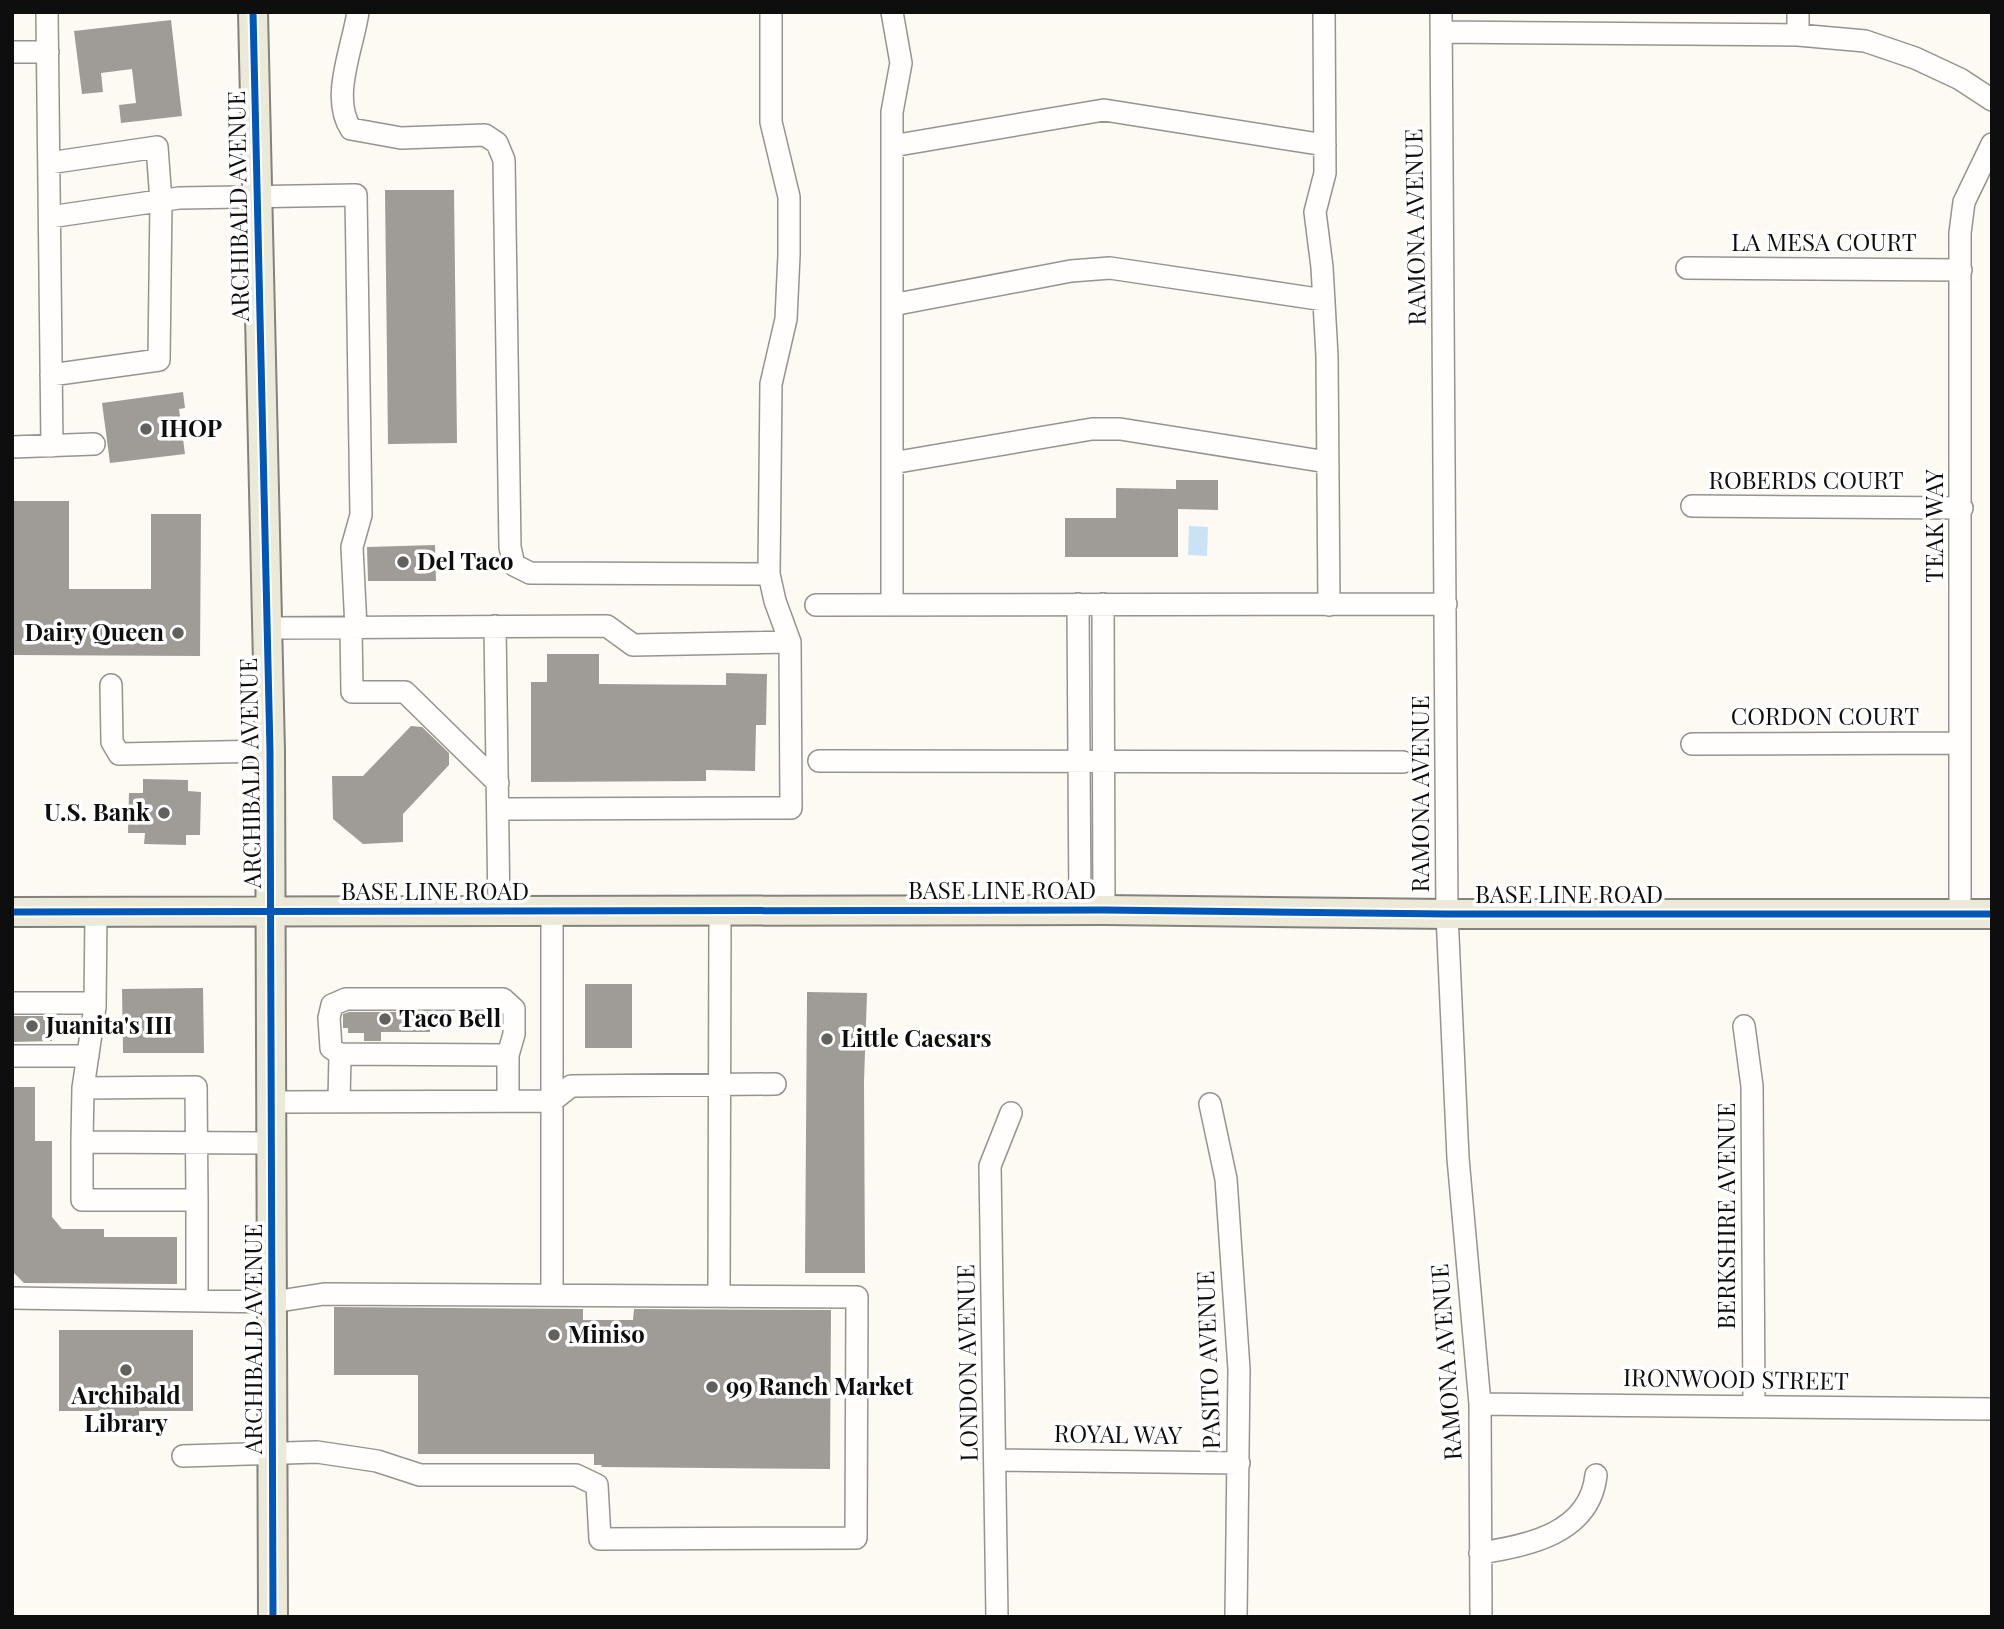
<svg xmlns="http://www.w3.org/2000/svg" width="2004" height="1629" viewBox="0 0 2004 1629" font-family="'Playfair Display',serif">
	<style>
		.water { fill: #c9e2f5 }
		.building { fill: #9f9c98 }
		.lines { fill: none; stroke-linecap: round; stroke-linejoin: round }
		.minor-casing { stroke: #959491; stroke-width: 24 }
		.major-casing { stroke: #82827e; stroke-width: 32 }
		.minor { stroke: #fffefd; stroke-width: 21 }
		.major { stroke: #ece9d8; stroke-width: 28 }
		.cycleway-casing { stroke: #fff; stroke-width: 11 }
		.cycleway { stroke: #0057b8; stroke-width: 7 }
		.poi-dot { fill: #61615e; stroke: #fff; stroke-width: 2.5 }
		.labels { text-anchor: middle; stroke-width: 7; stroke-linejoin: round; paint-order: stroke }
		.street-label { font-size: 24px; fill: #0e0e0e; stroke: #fff }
		.poi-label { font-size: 24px; font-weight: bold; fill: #0e0e0e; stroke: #fff; text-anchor: start }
	</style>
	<rect width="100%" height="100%" fill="#fcfaf2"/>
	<path class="water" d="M 1189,526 L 1208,527 L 1207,556 L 1188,555 Z"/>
	<path class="building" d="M 171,20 L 182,116 L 121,123 L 119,105 L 136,103 L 132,69 L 101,73 L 103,92 L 82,94 L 74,31 Z
		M 385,190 L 454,190 L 457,443 L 388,444 Z
		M 183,392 L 185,408 L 179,409 L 185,454 L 110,463 L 102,403 Z
		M 1176,480 L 1218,480 L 1218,510 L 1178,509 L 1178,557 L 1065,557 L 1065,518 L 1116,518 L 1116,488 L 1176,489 Z
		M 12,501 L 69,501 L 69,589 L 151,589 L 151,514 L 201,514 L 200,656 L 12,655 Z
		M 435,545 L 436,581 L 368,581 L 367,547 Z
		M 547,654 L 599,654 L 599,684 L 726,685 L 726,673 L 767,674 L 766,725 L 756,725 L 755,771 L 706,770 L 706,781 L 531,782 L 531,682 L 547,682 Z
		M 411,726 L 422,727 L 449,753 L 449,765 L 403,814 L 403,842 L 363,844 L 333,819 L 332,776 L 363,776 Z
		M 143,779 L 188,780 L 188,791 L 201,792 L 200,835 L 186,835 L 186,845 L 144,844 L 145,833 L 128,833 L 129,793 L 143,793 Z
		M 585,984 L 632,984 L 632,1048 L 585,1048 Z
		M 203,988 L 204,1053 L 123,1053 L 122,989 Z
		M 807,992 L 867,993 L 864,1082 L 865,1273 L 805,1273 Z
		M 349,1012 L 430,1012 L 430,1032 L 381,1032 L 381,1041 L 364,1041 L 364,1033 L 348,1033 L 348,1028 L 343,1028 L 343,1014 Z
		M 12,1016 L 52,1016 L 52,1041 L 12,1042 Z
		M 12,1087 L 35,1087 L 35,1141 L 52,1141 L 52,1217 L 62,1229 L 104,1229 L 104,1237 L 177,1237 L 177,1284 L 24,1283 L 12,1271 Z
		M 334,1307 L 583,1309 L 583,1320 L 633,1320 L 634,1309 L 831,1310 L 830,1469 L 601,1467 L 602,1465 L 594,1465 L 594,1454 L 418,1454 L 418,1375 L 334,1375 Z
		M 59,1330 L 193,1330 L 193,1411 L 139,1411 L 139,1417 L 114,1417 L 114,1411 L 59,1411 Z"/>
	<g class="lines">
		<g class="minor-casing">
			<path id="minor" d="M 47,12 L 52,446
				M 358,12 C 353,47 330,98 351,129 L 401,138 L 485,135 L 497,143 L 504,160 L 510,547 L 514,565 L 530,573 L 769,574
				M 1324,12 L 1325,173 L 1315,212 L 1322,267 L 1327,356 L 1329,605
				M 1441,12 L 1447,914 L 1458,1158 L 1480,1404 L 1481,1617
				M 1798,12 L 1798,35
				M 1441,32 L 1798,35 L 1865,41 L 1915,58 L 1960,79 L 1992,100
				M 12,52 L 48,52
				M 892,146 L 1104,110 L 1325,145
				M 49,163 L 157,147 L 161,201 L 159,360 L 51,375
				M 50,217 L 179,198 L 356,195 L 361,515 L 352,547 L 356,628
				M 1687,268 L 1961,270
				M 892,305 L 1071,271 L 1110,268 L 1324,300
				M 12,447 L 94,444
				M 892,463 L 1092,429 L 1120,429 L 1327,462
				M 1692,506 L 1962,508
				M 1078,604 L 1080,910
				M 1103,604 L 1104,910
				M 816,605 L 1446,604
				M 892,605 L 892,112 L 901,63 L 892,12
				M 495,626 L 499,911
				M 268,628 L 607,626 L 633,645 L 790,642
				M 351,628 L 352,692 L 405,692 L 498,783
				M 111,685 L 112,742 L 119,754 L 270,751
				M 1692,744 L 1958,743
				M 819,761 L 1403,762
				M 498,809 L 791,808 L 790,642 L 775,601 L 769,574 L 771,384 L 786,319 L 789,255 L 789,197 L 771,122 L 771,12
				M 96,912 L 95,1007 L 83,1088 L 82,1142 L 273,1143
				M 1960,914 L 1960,233 L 1964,202 L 1992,144
				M 12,1003 L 95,1003
				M 1744,1026 L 1752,1086 L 1754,1406
				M 340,1054 L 331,1048 L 329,1018 L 332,1005 L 346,999 L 503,999 L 514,1009 L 514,1034 L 508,1055
				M 12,1056 L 88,1056
				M 83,1088 L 196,1087 L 197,1200
				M 273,1102 L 552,1101 L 571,1086 L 775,1084
				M 339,1102 L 340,1054 L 508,1055 L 508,1101
				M 1210,1104 L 1226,1179 L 1239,1369 L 1236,1617
				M 82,1142 L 82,1200 L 197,1200 L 197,1301
				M 719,1294 L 720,911
				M 552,1295 L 552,911
				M 12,1298 L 273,1302 L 324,1294 L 857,1297 L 856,1538 L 600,1539 L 597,1485 L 576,1475 L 420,1475 L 377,1461 L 317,1452 L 183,1456
				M 1480,1404 L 1992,1409
				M 996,1460 L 1239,1463
				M 1480,1553 C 1528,1546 1590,1533 1596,1475
				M 997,1617 L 990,1166 L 1011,1113"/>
		</g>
		<g class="major-casing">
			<path id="major" d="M 253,12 L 270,751 L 273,1617
				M 12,912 L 1104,910 L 1447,914 L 1992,914"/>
		</g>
		<use href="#minor" class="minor"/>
		<use href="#major" class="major"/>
		<g class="cycleway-casing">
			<path id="cycleway" d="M 253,12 L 270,751 L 273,1617
				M 12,912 L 1104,910 L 1447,914 L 1992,914"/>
		</g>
		<use href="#cycleway" class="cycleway"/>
	</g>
	<g class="poi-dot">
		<circle cx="146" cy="429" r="7"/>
		<circle cx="403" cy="562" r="7"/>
		<circle cx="178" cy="633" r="7"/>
		<circle cx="164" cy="813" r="7"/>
		<circle cx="385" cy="1019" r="7"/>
		<circle cx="32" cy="1026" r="7"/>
		<circle cx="827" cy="1039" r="7"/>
		<circle cx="554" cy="1335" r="7"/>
		<circle cx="126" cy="1370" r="7"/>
		<circle cx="712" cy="1387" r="7"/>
	</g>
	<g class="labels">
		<g class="street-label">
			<text transform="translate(239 206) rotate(-91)" y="8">ARCHIBALD AVENUE</text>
			<text transform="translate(1416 227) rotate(-91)" y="8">RAMONA AVENUE</text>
			<text x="1824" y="251">LA MESA COURT</text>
			<text x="1806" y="489">ROBERDS COURT</text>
			<text transform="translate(1935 526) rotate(-90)" y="8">TEAK WAY</text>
			<text x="1825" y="725">CORDON COURT</text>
			<text transform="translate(251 773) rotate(-91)" y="8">ARCHIBALD AVENUE</text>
			<text transform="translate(1421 794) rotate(-90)" y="8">RAMONA AVENUE</text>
			<text x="1002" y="899">BASE LINE ROAD</text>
			<text x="435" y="900">BASE LINE ROAD</text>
			<text x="1569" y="903">BASE LINE ROAD</text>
			<text transform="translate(1727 1216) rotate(-90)" y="8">BERKSHIRE AVENUE</text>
			<text transform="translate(254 1339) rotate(-90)" y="8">ARCHIBALD AVENUE</text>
			<text transform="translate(1209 1360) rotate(-92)" y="8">PASITO AVENUE</text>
			<text transform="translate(1447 1362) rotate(-94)" y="8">RAMONA AVENUE</text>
			<text transform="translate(968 1363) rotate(-91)" y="8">LONDON AVENUE</text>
			<text transform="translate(1736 1380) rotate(1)" y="8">IRONWOOD STREET</text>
			<text transform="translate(1118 1435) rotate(1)" y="8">ROYAL WAY</text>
		</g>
		<g class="poi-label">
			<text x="160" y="437">IHOP</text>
			<text x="417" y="570">Del Taco</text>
			<text x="164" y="641" text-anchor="end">Dairy Queen</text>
			<text x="150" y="821" text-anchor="end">U.S. Bank</text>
			<text x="399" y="1027">Taco Bell</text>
			<text x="46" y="1034">Juanita's III</text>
			<text x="841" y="1047">Little Caesars</text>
			<text x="568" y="1343">Miniso</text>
			<text x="726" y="1395">99 Ranch Market</text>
			<text x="126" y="1404" text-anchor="middle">Archibald<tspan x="126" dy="28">Library</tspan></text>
		</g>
	</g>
	<rect width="2004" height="1629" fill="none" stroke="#0e0e0e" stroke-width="28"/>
</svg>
